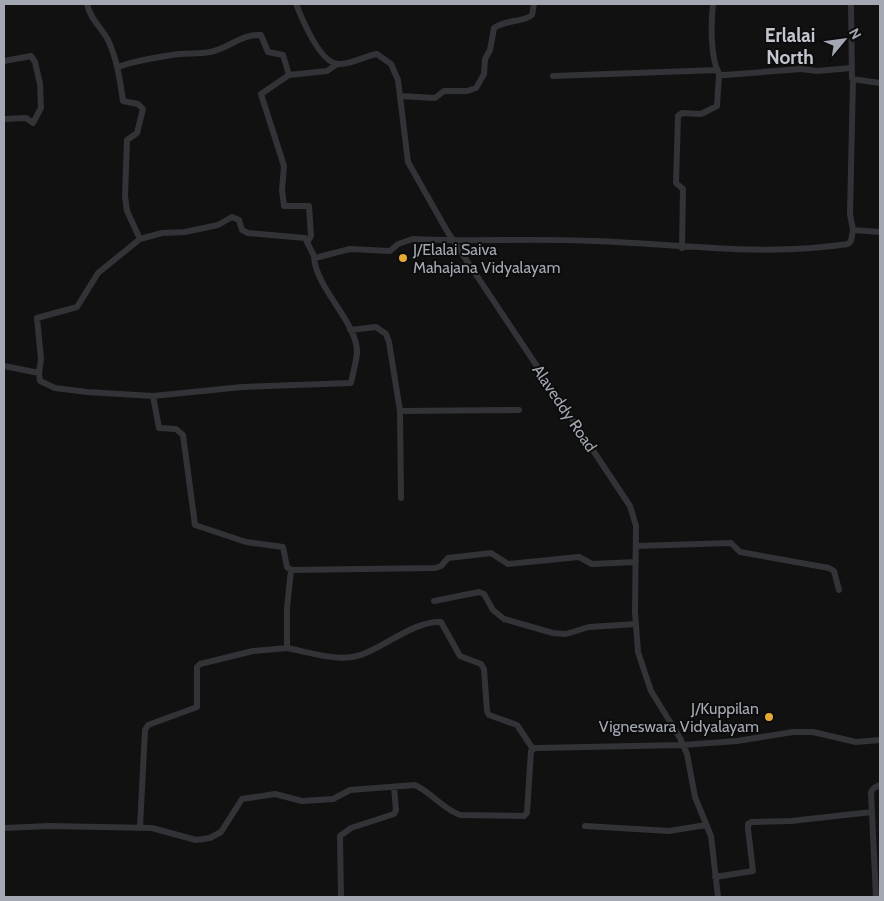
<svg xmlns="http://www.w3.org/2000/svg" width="884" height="901" viewBox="0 0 884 901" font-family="Cabin,sans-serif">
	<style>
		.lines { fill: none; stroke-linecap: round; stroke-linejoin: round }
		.minor { stroke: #323337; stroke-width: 6 }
		.poi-dot { fill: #e6a935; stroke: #0c0c0d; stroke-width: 2 }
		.labels { text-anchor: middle; stroke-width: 4; stroke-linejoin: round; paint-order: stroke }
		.poi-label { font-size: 16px; fill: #a3a8b2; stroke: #0c0c0d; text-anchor: start }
		.street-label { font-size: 16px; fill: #a3a8b2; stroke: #0c0c0d }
		.quarter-label { font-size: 19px; font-weight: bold; fill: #c3c6ce; stroke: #0c0c0d }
	</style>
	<rect width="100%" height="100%" fill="#111112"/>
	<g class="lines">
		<path class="minor" d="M 87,4 C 90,19 101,27 108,40 C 117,59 120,80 123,101 L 138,104 L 143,109 L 137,133 L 127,140 L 125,196 L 127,211 L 140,239
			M 296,4 C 302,19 320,63 338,64 C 350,65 365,56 377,54 L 391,64 L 398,80 L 408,162 L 447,231 L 630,506 L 636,526 L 635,612 L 638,652 L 651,691 L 680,738 L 687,754 L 695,797 L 711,836 L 718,897
			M 713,4 C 711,22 710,57 719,74 L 725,75 L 801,69 L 817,71 L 851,68
			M 851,4 L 852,79 L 880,83
			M 4,61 L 31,56 L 35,62 L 40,84 L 41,108 L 33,123 L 26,118 L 4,119
			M 118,67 C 137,60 159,57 179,54 C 189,53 200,54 210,52 C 228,49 241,34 261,35 L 268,52 L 283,55 L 289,75
			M 553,76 L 717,70
			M 853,79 L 850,214 L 853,230 L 880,232
			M 400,96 L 435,98 L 444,91 L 467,91 L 476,88 L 484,74 L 485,59 L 490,50 L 494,28 C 507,19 522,23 532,15 L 534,4
			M 308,241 L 311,236 L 309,206 L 284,206 L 282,190 L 284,166 L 261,94 L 289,75 L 327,71 L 337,64
			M 682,248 L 683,189 L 676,183 L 678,116 L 682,113 L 701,114 L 717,106 L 719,74
			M 350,330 L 376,327 L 386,334 L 389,342 L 400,411 L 401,498
			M 4,366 L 39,373 L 40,381 L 55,388 L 87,392 L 153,396 L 242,387 L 351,383 C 353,373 356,363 357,353 C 358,323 316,289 314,257
			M 39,373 L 41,359 L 37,318 L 77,307 L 98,273 L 140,239 L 162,233 L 185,232 L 218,225 L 232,217 L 239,220 L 242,230 L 248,233 L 305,238 L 315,258 L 350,249 L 390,251 L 398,244 L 413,239 C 474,242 534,238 595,241 C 679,244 763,257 848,244 L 851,241 L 853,230
			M 153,396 L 159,428 L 176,429 L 183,435 L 195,525 L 246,542 L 283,547 L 287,567 L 291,570 L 435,568 L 441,566 L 448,558 L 491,553 L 508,564 L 579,557 L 592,564 L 636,562
			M 400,411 L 519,410
			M 636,546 L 731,543 L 740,552 L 829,568 L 834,571 L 839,590
			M 434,601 L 479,592 L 484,594 L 493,610 L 504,619 L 553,633 L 566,634 L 589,627 L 636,624
			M 287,648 C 307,652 332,660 352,657 C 377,654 412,620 441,622 L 460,656 L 481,664 L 484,669 L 487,711 L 489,715 L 517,725 L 533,749
			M 585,826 L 669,831 L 706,825
			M 140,827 L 145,730 L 148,725 L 197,707 L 197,667 L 200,664 L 253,651 L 287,648 L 287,608 L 291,570
			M 4,828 L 49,826 L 152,828 L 196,840 L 210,838 L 221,832 L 242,799 L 275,794 L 302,801 L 333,799 L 350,790 L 415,785 C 432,793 443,809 460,815 L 524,816 L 527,813 L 531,751 L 535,748 L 683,745 L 737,741 L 793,732 L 813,732 L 856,742 L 880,740
			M 715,877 L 753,871 L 748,829 L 748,824 L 752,822 L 791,821 L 872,812
			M 341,897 L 340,836 L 351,828 L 394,814 L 396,810 L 394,787
			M 876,897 L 871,792 L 874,788 L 880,785"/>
	</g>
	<g class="poi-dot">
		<circle cx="403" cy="258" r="5"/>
		<circle cx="769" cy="717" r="5"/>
	</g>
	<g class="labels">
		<g class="poi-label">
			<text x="413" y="255">J/Elalai Saiva<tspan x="413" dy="18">Mahajana Vidyalayam</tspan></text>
			<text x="759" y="714" text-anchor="end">J/Kuppilan<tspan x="759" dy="18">Vigneswara Vidyalayam</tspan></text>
		</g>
		<g class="street-label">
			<text transform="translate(565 408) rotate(56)" y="6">Alaveddy Road</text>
		</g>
		<g class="quarter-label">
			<text x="790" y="42">Erlalai<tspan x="790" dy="22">North</tspan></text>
		</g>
	</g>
	<rect width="884" height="901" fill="none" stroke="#a3a8b2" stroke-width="10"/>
	<g transform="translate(844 40) rotate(61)" stroke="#0c0c0d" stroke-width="4" paint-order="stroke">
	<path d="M0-4L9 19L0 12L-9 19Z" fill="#a3a8b2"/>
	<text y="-8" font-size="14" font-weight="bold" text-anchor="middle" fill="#a3a8b2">N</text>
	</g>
</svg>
